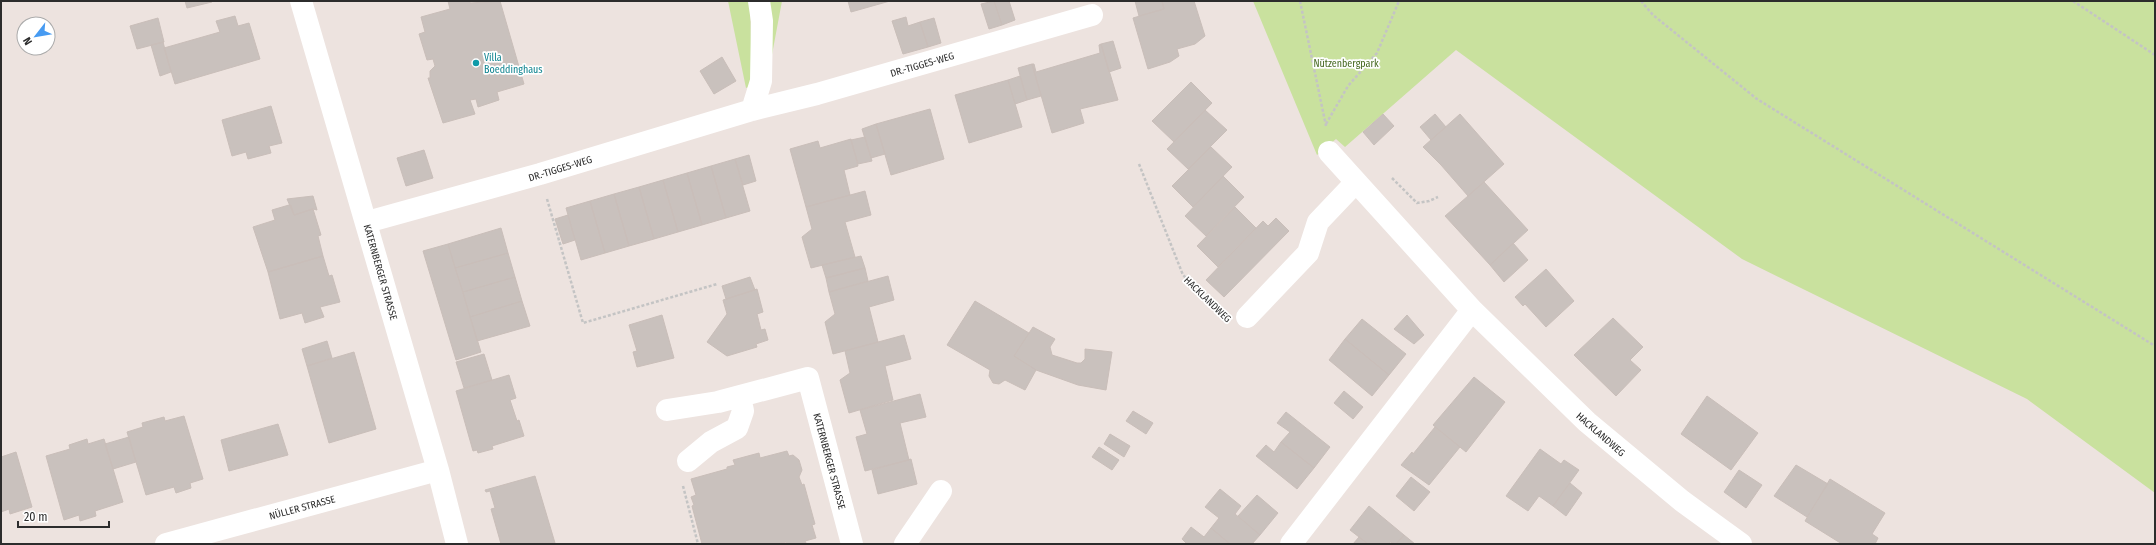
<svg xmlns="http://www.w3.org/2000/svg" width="2156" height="545" viewBox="0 0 2156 545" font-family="'Fira Sans Condensed',sans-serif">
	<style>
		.green { fill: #c9e19e }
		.building { fill: #c9c1bd; stroke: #c9beb9 }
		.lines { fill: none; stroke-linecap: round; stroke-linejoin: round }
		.path { stroke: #c4c4c4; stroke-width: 2.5; stroke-dasharray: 3 2; stroke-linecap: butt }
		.minor { stroke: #fff; stroke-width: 22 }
		.culture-dot { fill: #0f9aa8; stroke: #fff; stroke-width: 1.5 }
		.labels { text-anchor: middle; stroke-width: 3.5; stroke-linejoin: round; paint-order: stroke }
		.culture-label { font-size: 10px; fill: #0d838f; stroke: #fff; text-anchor: start }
		.park-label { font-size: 10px; fill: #44671e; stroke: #fff }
		.street-label { font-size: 10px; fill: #2c2c2c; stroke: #fff }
	</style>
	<rect width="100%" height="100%" fill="#ede3df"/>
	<path class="green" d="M 728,1 L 750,1 L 752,86 L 746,88 Z
		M 770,1 L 782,1 L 771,60 Z
		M 1253,1 L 2155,1 L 2155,493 L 2027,399 L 1742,259 L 1456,50 L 1345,147 L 1336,139 L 1317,155 Z"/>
	<path class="building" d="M 185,1 L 211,1 L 212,2 L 187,8 Z
		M 448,1 L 470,1 L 470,3 L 500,1 L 524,84 L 497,92 L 499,100 L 478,107 L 476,99 L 470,100 L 475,114 L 443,123 L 428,78 L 430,78 L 430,71 L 435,66 L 433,59 L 427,60 L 419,34 L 425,32 L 421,17 L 450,9 Z
		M 848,1 L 890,1 L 851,12 Z
		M 994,1 L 1009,1 L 1015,20 L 1002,25 Z
		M 994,1 L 1002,25 L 989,29 L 981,4 Z
		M 1135,1 L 1162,1 L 1164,9 L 1139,16 Z
		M 1162,1 L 1194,1 L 1205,36 L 1195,44 L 1177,49 L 1179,56 L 1170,62 L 1148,69 L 1133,18 L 1164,9 Z
		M 235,16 L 238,26 L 249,23 L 260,59 L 175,84 L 164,48 L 220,32 L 216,21 Z
		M 906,17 L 908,26 L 920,22 L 928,47 L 903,54 L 892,21 Z
		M 158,18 L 164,42 L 137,49 L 130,26 Z
		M 934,18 L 941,43 L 928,47 L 920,22 Z
		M 1113,41 L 1121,68 L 1109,72 L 1101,44 Z
		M 163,42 L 171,72 L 160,76 L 151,45 Z
		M 1101,44 L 1118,100 L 1080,109 L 1084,123 L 1052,133 L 1032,64 L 1034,64 L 1036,72 L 1100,53 L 1099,45 Z
		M 722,57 L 736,81 L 714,94 L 700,71 Z
		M 1032,64 L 1041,96 L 1027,100 L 1018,68 Z
		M 1020,76 L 1027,100 L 1015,104 L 1008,80 Z
		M 1008,80 L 1022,127 L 969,143 L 955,95 Z
		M 1191,82 L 1212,103 L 1174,142 L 1152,121 Z
		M 271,106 L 282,143 L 269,146 L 271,153 L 248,159 L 246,152 L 232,156 L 222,120 Z
		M 930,109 L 944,159 L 891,175 L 876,124 Z
		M 1205,110 L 1227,130 L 1188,169 L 1167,149 Z
		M 1383,114 L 1394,126 L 1374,145 L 1363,132 Z
		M 1435,114 L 1446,127 L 1431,140 L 1420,127 Z
		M 1460,114 L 1504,164 L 1468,196 L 1441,165 L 1423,147 Z
		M 876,124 L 885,154 L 871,158 L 862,129 Z
		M 865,137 L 872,161 L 858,164 L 851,140 Z
		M 851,139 L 858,166 L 844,170 L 850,195 L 806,207 L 790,149 L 818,141 L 820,148 Z
		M 1211,147 L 1232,167 L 1193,207 L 1172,186 Z
		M 424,150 L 433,178 L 406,186 L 397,158 Z
		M 749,155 L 756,181 L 743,185 L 735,159 Z
		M 735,159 L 750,211 L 726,218 L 711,166 Z
		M 711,166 L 726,218 L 702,225 L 687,173 Z
		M 687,173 L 702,225 L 678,232 L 663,180 Z
		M 1223,176 L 1244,197 L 1206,236 L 1185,216 Z
		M 663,180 L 678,232 L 654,239 L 639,187 Z
		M 1484,182 L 1528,230 L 1490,265 L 1445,216 Z
		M 639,187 L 654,239 L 629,246 L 614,194 Z
		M 865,191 L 871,215 L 845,222 L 855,257 L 811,268 L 802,237 L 812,229 L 806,207 Z
		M 614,194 L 629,246 L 605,253 L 590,201 Z
		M 313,196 L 317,210 L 313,209 L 294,215 L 287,199 Z
		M 590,201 L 605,253 L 581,260 L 566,208 Z
		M 289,205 L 291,205 L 294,215 L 313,209 L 321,235 L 318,236 L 323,256 L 268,272 L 253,227 L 275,220 L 272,210 Z
		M 1235,207 L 1256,228 L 1218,267 L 1197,246 Z
		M 568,215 L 575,240 L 563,244 L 555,219 Z
		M 1276,218 L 1289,231 L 1224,297 L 1206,280 L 1263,221 L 1268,226 Z
		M 501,228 L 508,253 L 455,268 L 448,244 Z
		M 1513,243 L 1528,260 L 1504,282 L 1490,265 Z
		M 448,244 L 481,352 L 456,360 L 423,251 Z
		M 508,253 L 515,277 L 463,292 L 455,268 Z
		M 323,256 L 329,276 L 332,275 L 340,302 L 320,307 L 324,317 L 305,323 L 302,313 L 280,319 L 268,272 Z
		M 861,256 L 865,268 L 826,278 L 822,265 Z
		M 865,268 L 868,281 L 829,292 L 826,278 Z
		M 1546,269 L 1574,301 L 1546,327 L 1525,304 L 1523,306 L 1515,297 Z
		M 888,276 L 894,300 L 869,307 L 878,342 L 833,354 L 825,322 L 835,314 L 829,292 Z
		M 515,277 L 522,301 L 470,317 L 463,292 Z
		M 750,277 L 755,290 L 726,299 L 722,286 Z
		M 757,289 L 763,312 L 757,314 L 761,330 L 765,329 L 768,340 L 756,344 L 757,347 L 727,356 L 707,342 L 727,314 L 723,300 Z
		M 522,301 L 530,326 L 477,341 L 470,317 Z
		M 975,301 L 1029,333 L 1014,356 L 1036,370 L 1025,390 L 1005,380 L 999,384 L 993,383 L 989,376 L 990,370 L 947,345 Z
		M 662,315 L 674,358 L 637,367 L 633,352 L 637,351 L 629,325 Z
		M 1407,315 L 1424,335 L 1414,344 L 1394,329 Z
		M 1613,318 L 1643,347 L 1630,360 L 1641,370 L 1616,396 L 1574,355 Z
		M 1362,319 L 1406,354 L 1389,375 L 1345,339 Z
		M 1033,327 L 1055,339 L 1050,347 L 1052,355 L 1077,363 L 1081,363 L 1085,359 L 1085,349 L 1112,352 L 1106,390 L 1078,385 L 1036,370 L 1014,356 Z
		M 904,335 L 911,359 L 885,366 L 893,400 L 849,413 L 840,380 L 850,373 L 845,351 Z
		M 1345,339 L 1389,375 L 1372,396 L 1329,360 Z
		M 327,341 L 332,358 L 307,366 L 302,349 Z
		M 354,352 L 376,429 L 329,443 L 307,366 Z
		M 484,354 L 492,380 L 464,388 L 456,362 Z
		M 509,375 L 516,398 L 510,400 L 517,421 L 519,420 L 524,436 L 492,446 L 493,449 L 478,453 L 477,450 L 473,451 L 456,391 Z
		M 1474,377 L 1505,402 L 1466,452 L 1433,425 Z
		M 1344,391 L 1363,407 L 1353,419 L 1334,403 Z
		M 920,394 L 926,417 L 900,423 L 909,460 L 865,471 L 856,437 L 867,434 L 860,410 Z
		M 1707,396 L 1758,433 L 1731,470 L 1681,434 Z
		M 1133,411 L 1153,423 L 1146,434 L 1126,421 Z
		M 1286,412 L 1330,447 L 1314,468 L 1281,442 L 1290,432 L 1277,423 Z
		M 184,416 L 203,479 L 190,483 L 191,488 L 176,493 L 174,487 L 146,495 L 127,432 L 143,427 L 142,423 L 164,417 L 165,421 Z
		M 278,424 L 288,455 L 229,471 L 221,440 Z
		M 1435,427 L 1460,447 L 1429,485 L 1401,465 L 1412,452 L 1413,454 Z
		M 1110,434 L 1130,446 L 1124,457 L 1104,444 Z
		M 129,437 L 136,462 L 113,469 L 105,444 Z
		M 87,439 L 88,444 L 104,439 L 123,502 L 95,511 L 96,516 L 80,521 L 79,515 L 64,520 L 46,456 L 70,449 L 69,445 Z
		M 1281,442 L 1314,468 L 1297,489 L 1256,456 L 1266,445 L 1274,452 Z
		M 1099,447 L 1119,460 L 1112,470 L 1092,457 Z
		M 1540,449 L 1561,464 L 1564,460 L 1579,470 L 1553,506 L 1539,496 L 1528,511 L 1506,496 Z
		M 787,451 L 789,456 L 793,455 L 799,460 L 802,470 L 799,477 L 802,485 L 804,484 L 815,524 L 812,525 L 816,538 L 805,541 L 806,543 L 803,544 L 787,544 L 786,542 L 778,544 L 702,544 L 692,506 L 694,505 L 691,497 L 696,495 L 691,479 L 727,469 L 727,467 L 735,465 L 733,460 L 759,453 L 760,458 Z
		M 16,452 L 32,507 L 10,514 L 9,509 L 1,512 L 1,457 Z
		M 911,459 L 917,484 L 878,494 L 872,470 Z
		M 1796,465 L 1828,484 L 1807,517 L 1774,496 Z
		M 1739,470 L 1762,485 L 1746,508 L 1724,492 Z
		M 535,476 L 555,543 L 501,544 L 491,509 L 495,508 L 490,491 L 486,492 L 485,490 Z
		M 1411,477 L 1430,492 L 1414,511 L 1396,496 Z
		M 1830,479 L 1885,513 L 1872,534 L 1878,538 L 1875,544 L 1842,544 L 1805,521 Z
		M 1570,483 L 1582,493 L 1566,516 L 1553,506 Z
		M 1220,489 L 1241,506 L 1235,514 L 1260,535 L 1252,544 L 1230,544 L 1211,528 L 1219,518 L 1205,507 Z
		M 1257,495 L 1278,513 L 1260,535 L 1238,516 Z
		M 1369,506 L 1404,535 L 1396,544 L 1390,542 L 1388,544 L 1368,544 L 1350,530 Z
		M 1191,527 L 1204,537 L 1211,528 L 1230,544 L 1187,544 L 1182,539 Z
		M 1404,535 L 1415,544 L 1396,544 Z
		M 1359,537 L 1368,544 L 1353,544 Z"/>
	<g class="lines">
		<path class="path" d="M 1300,1 L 1326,126
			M 1641,1 L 1653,15 L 1757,99 L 2155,346
			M 2073,1 L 2155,55
			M 1326,124 L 1348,86 L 1377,53 L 1399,1
			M 1139,164 L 1183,275 L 1220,311
			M 1392,178 L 1417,203 L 1429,201 L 1438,197
			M 547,199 L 583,323 L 717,284
			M 683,486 L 698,544"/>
		<path class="minor" d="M 301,1 L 438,470 L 457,544
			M 752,110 L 761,81 L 762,21 L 759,1
			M 1329,152 L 1472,310 L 1587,422 L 1682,501 L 1741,544
			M 367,222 L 540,174 L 752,110 L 817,94 L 1092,15
			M 1247,317 L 1308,253 L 1318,222 L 1356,182
			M 667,410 L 718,402 L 808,378 L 852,544
			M 688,461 L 711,442 L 737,428 L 743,411 L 740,396
			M 166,544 L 438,470
			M 905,544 L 941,491
			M 1291,544 L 1472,310"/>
	</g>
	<circle class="culture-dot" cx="476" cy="63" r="4"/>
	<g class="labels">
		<g class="culture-label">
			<text x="484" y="61">Villa<tspan x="484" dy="12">Boeddinghaus</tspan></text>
		</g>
		<g class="park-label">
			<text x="1346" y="67">Nützenbergpark</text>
		</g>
		<g class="street-label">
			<text transform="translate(922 64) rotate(-16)" y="4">DR.-TIGGES-WEG</text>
			<text transform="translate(560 168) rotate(-17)" y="4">DR.-TIGGES-WEG</text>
			<text transform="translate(381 272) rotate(74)" y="4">KATERNBERGER STRASSE</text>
			<text transform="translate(1208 299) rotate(44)" y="4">HACKLANDWEG</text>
			<text transform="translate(1601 434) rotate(41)" y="4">HACKLANDWEG</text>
			<text transform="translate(830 461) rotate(75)" y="4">KATERNBERGER STRASSE</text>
			<text transform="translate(302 507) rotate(-15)" y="4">NÜLLER STRASSE</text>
		</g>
	</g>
	<rect width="2156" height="545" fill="none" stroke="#2c2c2c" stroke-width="4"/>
	<g transform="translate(36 36) rotate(239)"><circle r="19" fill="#ffffff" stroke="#ababab"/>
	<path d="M0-3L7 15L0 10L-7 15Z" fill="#479bf2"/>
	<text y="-6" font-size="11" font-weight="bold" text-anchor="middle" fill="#2c2c2c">N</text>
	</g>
	<path d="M18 521v6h91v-6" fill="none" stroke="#2c2c2c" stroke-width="2"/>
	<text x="24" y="521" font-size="12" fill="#2c2c2c" stroke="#ffffff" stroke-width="3" paint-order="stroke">20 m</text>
</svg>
